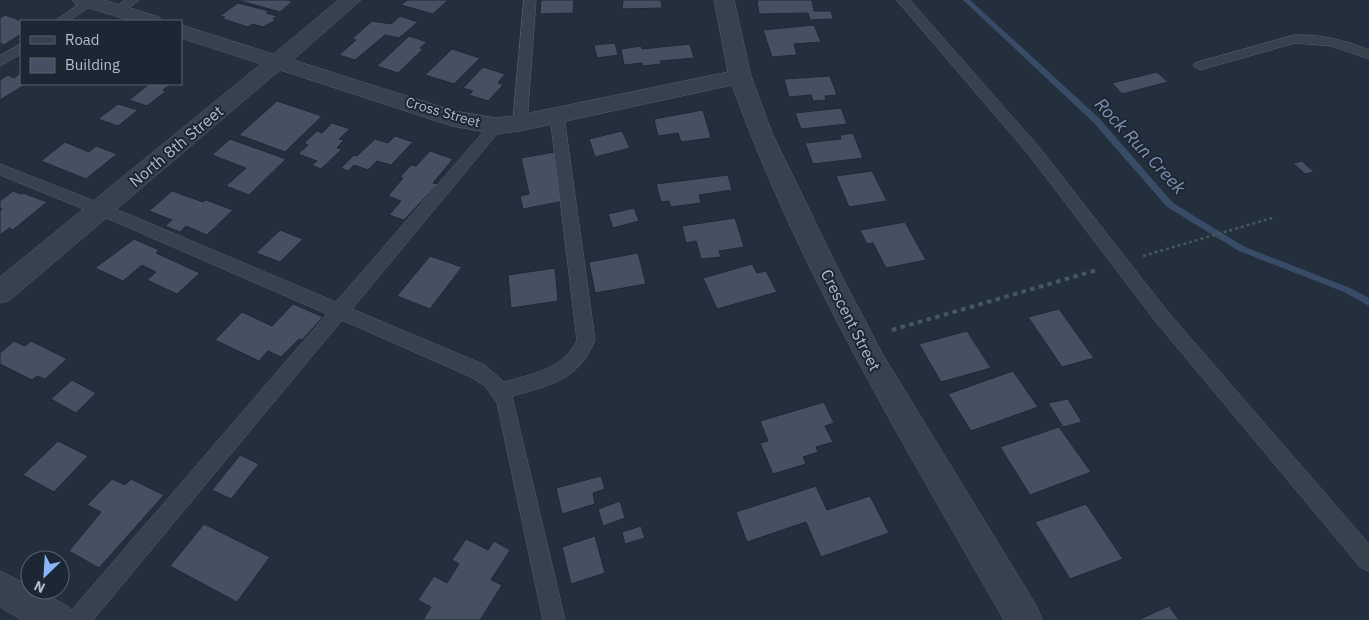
<svg xmlns="http://www.w3.org/2000/svg" width="1369" height="620" viewBox="0 0 1369 620" font-family="'IBM Plex Sans',sans-serif">
	<style>
		.lines { fill: none; stroke-linecap: round; stroke-linejoin: round }
		.stream { fill: #394c67; fill-rule: evenodd }
		.building { fill: #455162; stroke: #1f2835 }
		.service-casing { stroke: #565f6c; stroke-width: 1 }
		.minor-casing { stroke: #565f6c; stroke-width: 1 }
		.path-far1 { stroke: #44595c; stroke-width: 2.5; stroke-dasharray: 3 3; stroke-linecap: butt }
		.path { stroke: #44595c; stroke-width: 4; stroke-dasharray: 4.5 4.5; stroke-linecap: butt }
		.service { fill: #38414e; fill-rule: evenodd }
		.minor { fill: #38414e; fill-rule: evenodd }
		.labels { text-anchor: middle; stroke-width: 4; stroke-linejoin: round; paint-order: stroke }
		.far-street-label { font-size: 14px; fill: #b4bcc9; stroke: #1d2633 }
		.street-label { font-size: 16px; fill: #b4bcc9; stroke: #1d2633 }
		.water-label { font-size: 18px; font-style: italic; fill: #7c92b1; stroke: #1d2633 }
	</style>
	<rect width="100%" height="100%" fill="#242f3e"/>
	<g class="lines">
		<path class="stream" d="M 963,0 L 970,0 L 1099,118 L 1173,203 L 1245,247 L 1350,288 L 1369,298 L 1369,306 L 1344,292 L 1239,251 L 1167,207 L 1093,122 Z"/>
	</g>
	<path class="building" d="M 237,0 L 289,0 L 292,2 L 280,12 Z
		M 407,0 L 448,0 L 433,14 L 401,5 Z
		M 541,0 L 574,0 L 573,13 L 540,14 Z
		M 623,0 L 661,0 L 662,8 L 622,9 Z
		M 757,0 L 812,0 L 814,11 L 831,11 L 833,19 L 810,20 L 808,13 L 759,14 Z
		M 238,3 L 269,11 L 266,13 L 277,16 L 273,19 L 276,20 L 263,27 L 252,24 L 248,27 L 223,19 L 225,17 L 220,16 Z
		M 5,15 L 22,21 L 21,34 L 4,45 L 0,43 L 0,18 Z
		M 400,16 L 418,22 L 399,38 L 385,35 L 355,60 L 339,55 L 356,40 L 352,39 L 372,21 L 391,24 Z
		M 814,25 L 821,42 L 794,44 L 797,55 L 772,57 L 763,30 Z
		M 409,36 L 427,42 L 420,48 L 423,49 L 398,73 L 377,66 Z
		M 615,43 L 618,55 L 597,58 L 594,45 Z
		M 690,44 L 694,58 L 660,61 L 661,64 L 643,66 L 642,63 L 624,65 L 621,49 L 641,46 L 642,49 Z
		M 452,49 L 480,58 L 454,84 L 425,75 Z
		M 483,67 L 505,74 L 498,83 L 503,85 L 488,101 L 469,95 L 473,91 L 463,88 Z
		M 1157,72 L 1168,82 L 1122,94 L 1112,83 Z
		M 21,73 L 21,84 L 26,84 L 0,100 L 0,80 L 8,75 L 14,78 Z
		M 830,76 L 837,95 L 825,96 L 826,100 L 813,101 L 811,95 L 789,97 L 784,79 Z
		M 149,84 L 171,84 L 163,90 L 166,91 L 147,106 L 129,100 Z
		M 277,101 L 322,116 L 285,152 L 239,135 Z
		M 118,104 L 138,110 L 118,126 L 98,119 Z
		M 841,108 L 847,124 L 801,129 L 795,113 Z
		M 703,110 L 711,138 L 681,142 L 678,133 L 658,136 L 654,119 Z
		M 332,123 L 350,129 L 339,139 L 344,140 L 337,148 L 342,149 L 321,169 L 312,165 L 317,161 L 298,154 L 308,145 L 304,143 L 317,131 L 322,133 Z
		M 622,131 L 630,148 L 595,157 L 589,139 Z
		M 853,133 L 863,158 L 813,164 L 805,143 L 841,139 L 840,135 Z
		M 395,136 L 413,142 L 391,165 L 377,161 L 368,170 L 354,165 L 348,171 L 341,168 L 354,155 L 357,156 L 375,139 L 388,143 Z
		M 230,139 L 286,159 L 249,195 L 226,186 L 246,168 L 212,155 Z
		M 65,142 L 89,152 L 96,146 L 117,154 L 86,179 L 41,161 Z
		M 430,151 L 453,159 L 433,183 L 438,184 L 404,220 L 389,215 L 401,201 L 388,196 L 403,178 L 400,177 L 411,165 L 416,166 Z
		M 554,152 L 564,201 L 523,209 L 520,196 L 529,194 L 521,158 Z
		M 1302,161 L 1314,172 L 1305,174 L 1293,163 Z
		M 872,171 L 887,201 L 849,207 L 836,176 Z
		M 728,175 L 732,190 L 699,195 L 701,203 L 671,207 L 669,201 L 661,202 L 656,184 Z
		M 13,191 L 21,194 L 23,193 L 47,202 L 13,230 L 9,228 L 0,235 L 0,211 L 2,209 L 0,208 L 0,201 Z
		M 172,191 L 203,202 L 206,200 L 233,210 L 207,235 L 186,226 L 180,232 L 165,226 L 172,220 L 149,211 Z
		M 634,208 L 639,221 L 613,228 L 608,214 Z
		M 735,218 L 744,247 L 719,251 L 721,257 L 701,259 L 696,241 L 686,243 L 682,226 Z
		M 905,222 L 926,260 L 886,268 L 873,243 L 867,244 L 860,230 Z
		M 280,230 L 303,239 L 280,262 L 256,253 Z
		M 134,239 L 159,250 L 156,253 L 200,273 L 177,294 L 147,280 L 156,272 L 142,265 L 123,281 L 95,268 Z
		M 638,253 L 646,284 L 595,293 L 589,262 Z
		M 430,256 L 462,267 L 430,309 L 397,296 Z
		M 752,264 L 757,273 L 766,271 L 777,292 L 717,309 L 703,278 Z
		M 555,268 L 558,301 L 511,308 L 508,275 Z
		M 293,304 L 323,317 L 302,340 L 299,339 L 281,357 L 268,351 L 259,361 L 215,340 L 242,312 L 272,326 Z
		M 1059,309 L 1094,358 L 1062,367 L 1028,317 Z
		M 967,331 L 991,368 L 941,382 L 919,344 Z
		M 14,341 L 25,346 L 31,341 L 67,359 L 45,379 L 37,376 L 32,380 L 0,364 L 0,353 Z
		M 1013,371 L 1038,407 L 971,431 L 948,394 Z
		M 72,380 L 96,393 L 76,413 L 51,399 Z
		M 1068,399 L 1082,422 L 1063,427 L 1048,403 Z
		M 824,402 L 834,423 L 825,426 L 833,442 L 816,447 L 818,452 L 803,457 L 806,464 L 773,474 L 760,443 L 768,441 L 760,421 Z
		M 1059,427 L 1091,472 L 1030,495 L 1000,447 Z
		M 58,441 L 88,456 L 54,492 L 23,475 Z
		M 240,455 L 259,464 L 231,499 L 212,490 Z
		M 601,476 L 605,489 L 593,493 L 595,504 L 562,514 L 556,488 Z
		M 112,479 L 125,485 L 131,479 L 164,495 L 99,568 L 69,551 L 101,512 L 87,505 Z
		M 816,486 L 827,510 L 870,496 L 889,533 L 821,557 L 806,522 L 747,542 L 736,512 Z
		M 620,501 L 625,518 L 603,526 L 598,509 Z
		M 1086,504 L 1123,559 L 1070,579 L 1035,522 Z
		M 204,524 L 270,557 L 237,602 L 170,566 Z
		M 641,526 L 645,538 L 625,544 L 622,532 Z
		M 595,536 L 605,573 L 571,584 L 562,547 Z
		M 466,539 L 488,550 L 494,541 L 510,550 L 491,580 L 502,585 L 480,620 L 423,620 L 431,607 L 418,600 L 434,576 L 447,583 L 459,564 L 452,560 Z
		M 1169,606 L 1179,620 L 1138,620 Z"/>
	<g class="lines">
		<g class="service-casing">
			<path id="service" d="M 85,0 L 96,2 L 69,21 L 55,21 Z
				M 125,0 L 139,0 L 122,14 L 114,14 L 112,11 Z
				M 524,0 L 536,0 L 527,123 L 520,128 L 513,123 Z
				M 897,0 L 910,0 L 1039,147 L 1168,312 L 1369,544 L 1369,571 L 1361,568 L 1156,322 L 1029,155 Z
				M 1294,35 C 1320,34 1345,40 1369,50 L 1369,59 L 1331,46 L 1295,43 L 1200,70 L 1193,66 L 1195,63 Z
				M 21,44 L 21,54 L 0,66 L 0,56 Z
				M 557,111 L 564,116 L 595,340 C 579,380 551,385 512,396 L 565,620 L 543,620 L 497,403 L 485,386 L 471,377 L 342,320 L 93,620 L 67,620 L 70,612 L 327,314 L 118,223 L 0,175 L 0,164 L 130,215 L 336,302 L 491,123 L 501,123 L 503,126 L 501,129 L 352,309 L 485,365 L 504,382 C 532,374 564,369 577,340 L 550,116 Z"/>
		</g>
		<g class="minor-casing">
			<path id="minor" d="M 73,0 L 104,0 L 159,17 L 162,21 L 132,21 L 76,4 Z
				M 339,0 L 361,0 L 293,60 L 454,111 L 496,118 L 520,115 L 728,72 L 714,0 L 734,0 L 751,76 L 772,133 L 841,275 L 883,355 L 1037,607 L 1042,620 L 1004,620 C 905,446 800,274 732,85 L 520,131 L 496,134 L 452,126 L 280,70 L 10,300 L 0,303 L 0,277 L 261,64 L 181,38 L 181,25 L 273,54 Z
				M 0,571 L 30,586 L 30,590 L 38,590 L 69,607 L 74,620 L 22,620 L 0,607 Z"/>
		</g>
		<path class="path-far1" d="M 1143,256 L 1272,218"/>
		<path class="path" d="M 892,330 L 1097,270"/>
		<use href="#service" class="service"/>
		<use href="#minor" class="minor"/>
	</g>
	<g class="labels">
		<g class="far-street-label">
			<text transform="translate(443 112) rotate(16)" y="5">Cross Street</text>
		</g>
		<g class="street-label">
			<text transform="translate(176 146) rotate(-40)" y="6">North 8th Street</text>
			<text transform="translate(851 320) rotate(63)" y="6">Crescent Street</text>
		</g>
		<g class="water-label">
			<text transform="translate(1140 146) rotate(47)" y="6">Rock Run Creek</text>
		</g>
	</g>
	<rect x="20" y="20" width="162" height="65" fill="#1d2633" stroke="#59626f"/>
	<rect x="30" y="36" width="25" height="8" fill="#38414e" stroke="#59626f"/>
	<text x="65" y="45" font-size="15" fill="#b4bcc9">Road</text>
	<rect x="30" y="58" width="25" height="15" fill="#455162" stroke="#59626f"/>
	<text x="65" y="70" font-size="15" fill="#b4bcc9">Building</text>
	<g transform="translate(45 575) rotate(205)"><circle r="24" fill="#1d2633" stroke="#59626f"/>
	<path d="M0-4L9 19L0 12L-9 19Z" fill="#8ab4f8"/>
	<text y="-8" font-size="14" font-weight="bold" text-anchor="middle" fill="#b4bcc9">N</text>
	</g>
</svg>
